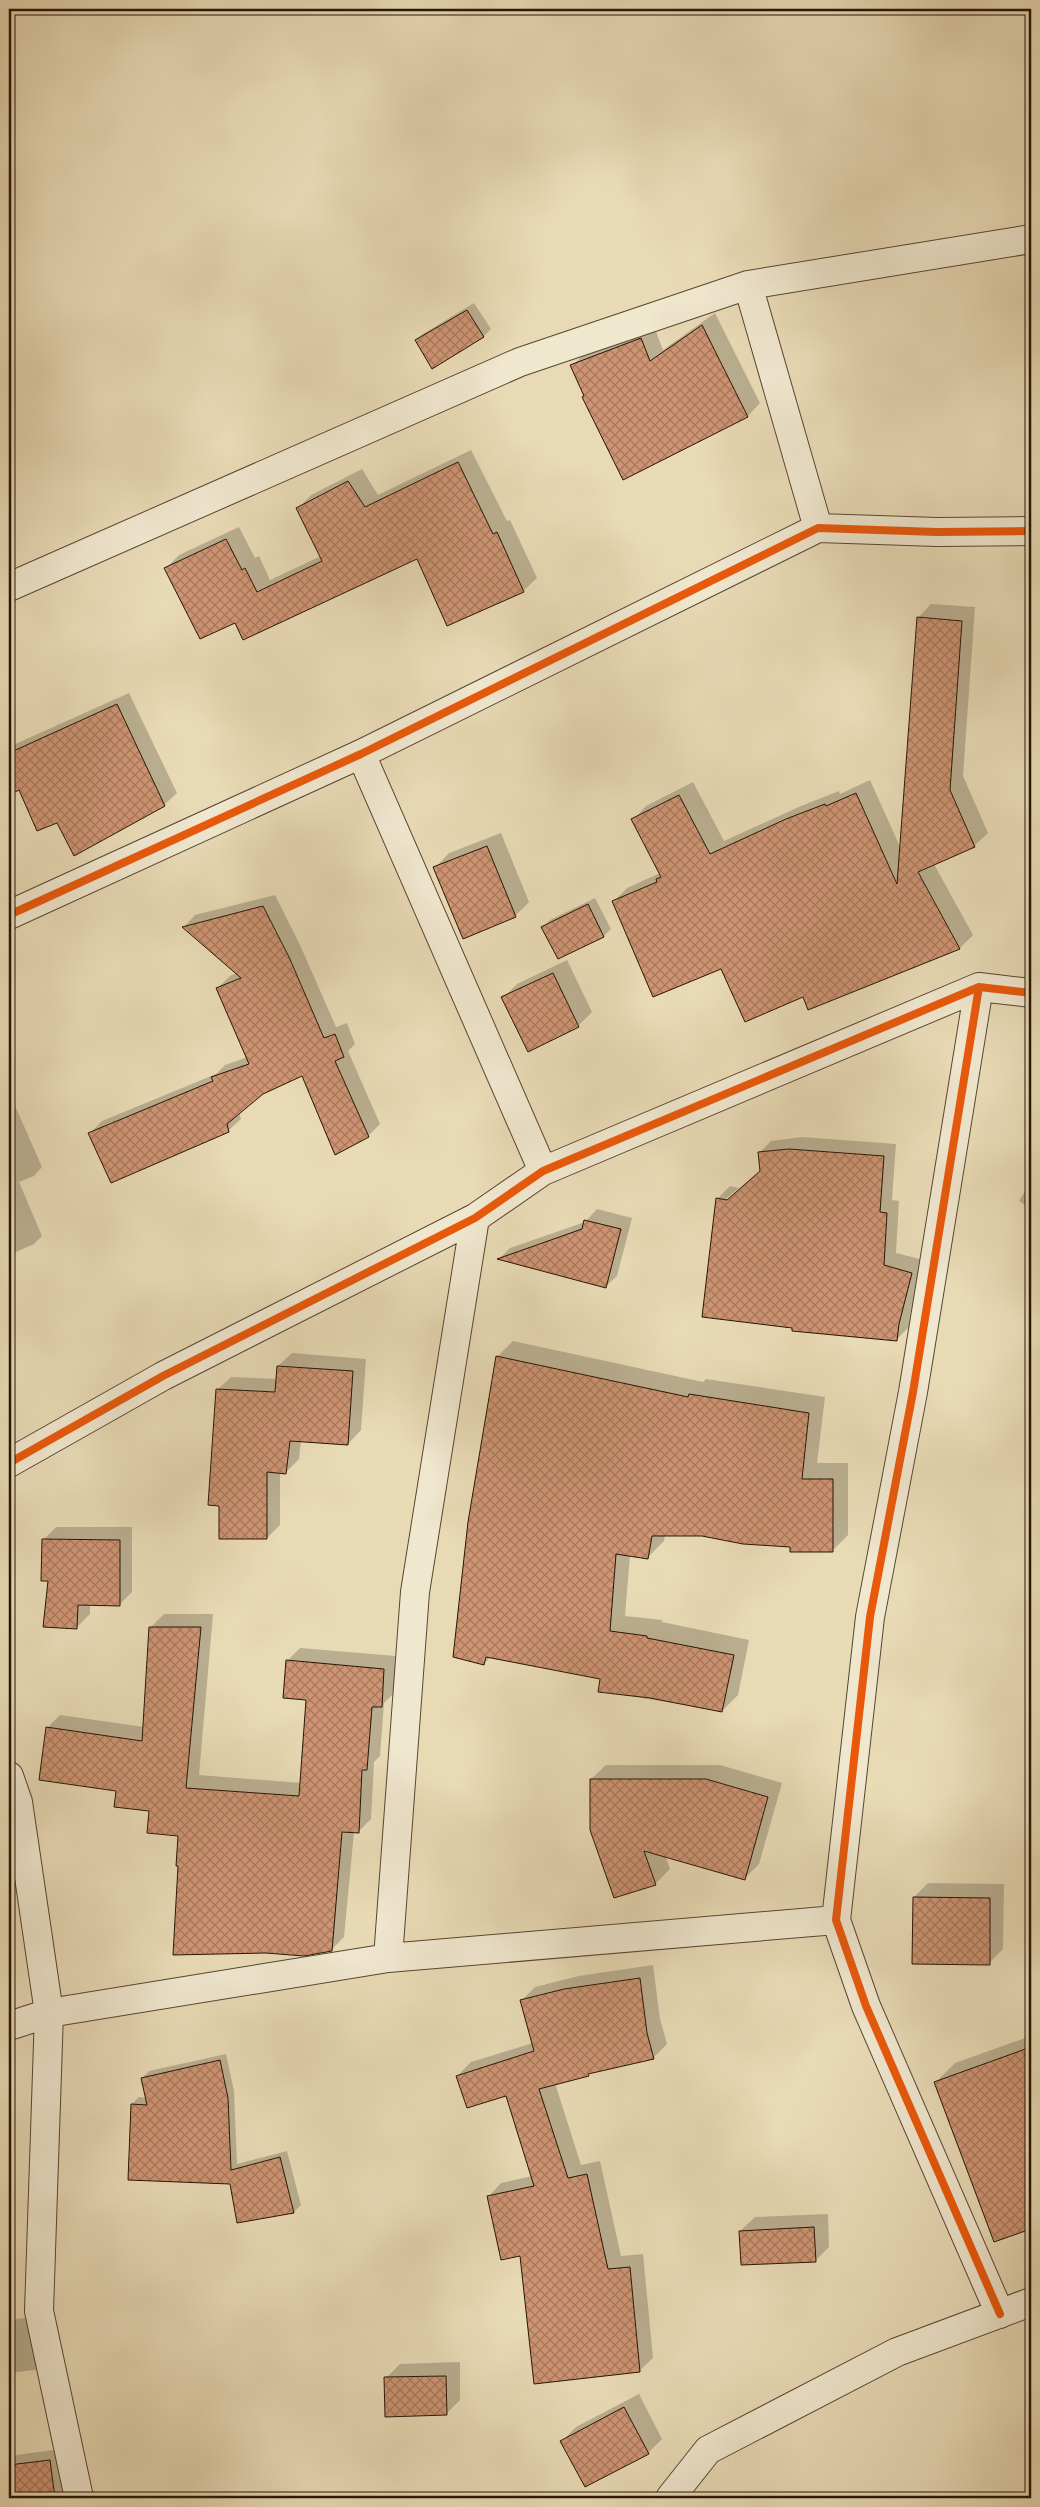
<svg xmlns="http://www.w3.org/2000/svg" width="1040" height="2507" viewBox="0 0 1040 2507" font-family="'IM FELL Great Primer',serif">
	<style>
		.shadow { fill: #0003 }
		.building { fill: url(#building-cross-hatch); stroke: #261505 }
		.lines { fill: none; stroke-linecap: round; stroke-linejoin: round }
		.minor-casing { stroke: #564631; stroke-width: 30 }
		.minor { stroke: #f0e7cf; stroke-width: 28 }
		.cycleway-casing { stroke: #f0e7cf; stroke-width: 11 }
		.cycleway { stroke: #e8590c; stroke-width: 8 }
	</style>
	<defs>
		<pattern id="building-cross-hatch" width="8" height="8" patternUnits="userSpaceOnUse" patternTransform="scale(1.25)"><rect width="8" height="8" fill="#ce9473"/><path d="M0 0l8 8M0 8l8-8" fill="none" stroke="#a7785c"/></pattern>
	</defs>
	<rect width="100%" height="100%" fill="#e8dab5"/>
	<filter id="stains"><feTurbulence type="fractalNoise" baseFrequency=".004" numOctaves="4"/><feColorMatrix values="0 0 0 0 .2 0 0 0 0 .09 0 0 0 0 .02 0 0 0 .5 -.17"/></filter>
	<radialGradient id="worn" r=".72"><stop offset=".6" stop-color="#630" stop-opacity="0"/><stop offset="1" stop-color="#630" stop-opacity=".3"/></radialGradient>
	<path class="shadow" d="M 474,303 L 491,329 L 484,336 L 432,367 L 416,340 L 423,334 Z
		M 715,313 L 760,403 L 748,416 L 623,478 L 572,366 L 585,353 L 654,326 L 663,350 Z
		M 471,450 L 507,521 L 510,520 L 537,578 L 523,591 L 417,558 L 235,621 L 166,568 L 179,555 L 239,527 L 255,558 L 259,556 L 270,580 L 321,556 L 298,509 L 311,495 L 362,469 L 378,495 Z
		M 931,604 L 975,607 L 963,776 L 988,833 L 974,846 L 934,864 L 973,935 L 960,948 L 809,1008 L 804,995 L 722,967 L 614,901 L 627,888 L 660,873 L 633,820 L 646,806 L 693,782 L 724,841 L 801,806 L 839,791 L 840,794 L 870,780 L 901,849 L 918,618 Z
		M 129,693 L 177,793 L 164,805 L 58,821 L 19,788 L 9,793 L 9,736 L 13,745 Z
		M 501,833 L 529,902 L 515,916 L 435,868 L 449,853 Z
		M 275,895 L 300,945 L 336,1027 L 347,1023 L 355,1044 L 348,1051 L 380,1124 L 368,1136 L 302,1074 L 262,1093 L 239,1112 L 241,1119 L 228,1131 L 90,1133 L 102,1121 L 216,1074 L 225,1065 L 248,1057 L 218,988 L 230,976 L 237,973 L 184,927 L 195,915 Z
		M 595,898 L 611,929 L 604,936 L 558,958 L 543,927 L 550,920 Z
		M 567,960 L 592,1012 L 578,1026 L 503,998 L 517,984 Z
		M 9,1092 L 42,1167 L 34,1176 L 19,1182 L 42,1236 L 34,1244 L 9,1255 Z
		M 802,1137 L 896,1144 L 892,1200 L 899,1201 L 896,1253 L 924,1260 L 911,1310 L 909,1327 L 897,1339 L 703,1316 L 718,1198 L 730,1186 L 739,1188 L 726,1199 L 726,1202 L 765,1167 L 759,1153 L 771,1141 Z
		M 1031,1181 L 1031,1209 L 1019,1201 Z
		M 597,1209 L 632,1218 L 617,1276 L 605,1287 L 500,1258 L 510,1248 L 585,1222 Z
		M 513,1341 L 703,1382 L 706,1379 L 825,1397 L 817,1463 L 848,1463 L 848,1535 L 832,1551 L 702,1535 L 665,1535 L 664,1541 L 648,1557 L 630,1555 L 625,1616 L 662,1620 L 662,1622 L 749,1640 L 738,1695 L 722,1711 L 599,1691 L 601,1678 L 491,1657 L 483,1664 L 497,1357 Z
		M 292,1353 L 366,1359 L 361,1430 L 348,1444 L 301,1440 L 299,1459 L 286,1472 L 280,1472 L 280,1525 L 267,1538 L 217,1390 L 231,1377 L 278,1379 L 278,1366 Z
		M 56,1527 L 132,1527 L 132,1592 L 119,1605 L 90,1604 L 90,1614 L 77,1627 L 49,1580 L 43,1540 Z
		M 164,1614 L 213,1614 L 199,1775 L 301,1783 L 307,1699 L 287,1661 L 300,1648 L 396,1656 L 394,1693 L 384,1703 L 380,1756 L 374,1762 L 371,1819 L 358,1832 L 354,1832 L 344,1937 L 331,1950 L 180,1865 L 179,1834 L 150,1809 L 117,1790 L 47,1728 L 60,1715 L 144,1727 L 151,1627 Z
		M 606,1765 L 720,1765 L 782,1783 L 759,1864 L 745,1878 L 665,1855 L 670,1869 L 655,1884 L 591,1779 Z
		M 928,1883 L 1004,1884 L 1003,1949 L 989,1963 L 914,1897 Z
		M 653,1965 L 660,2019 L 667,2044 L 653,2058 L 591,2072 L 588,2074 L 555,2083 L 581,2165 L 600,2161 L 621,2256 L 643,2254 L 653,2358 L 639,2371 L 521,2254 L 488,2197 L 501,2183 L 532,2176 L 507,2095 L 457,2076 L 471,2062 L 533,2043 L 521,2001 L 535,1987 L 579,1976 Z
		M 1031,2036 L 1031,2228 L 995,2241 L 936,2082 L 955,2063 Z
		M 226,2054 L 234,2091 L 237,2164 L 287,2151 L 301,2205 L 294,2212 L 238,2221 L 231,2183 L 132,2104 L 139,2097 L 146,2098 L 142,2078 L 149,2071 Z
		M 828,2214 L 829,2247 L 815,2261 L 740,2231 L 755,2217 Z
		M 40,2316 L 48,2357 L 35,2370 L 9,2373 L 9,2320 Z
		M 460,2362 L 460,2400 L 446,2414 L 386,2378 L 400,2364 Z
		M 639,2394 L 662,2439 L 648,2453 L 562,2441 L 576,2427 Z
		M 61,2449 L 68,2498 L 9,2498 L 9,2456 Z"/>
	<path class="building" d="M 467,310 L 484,337 L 432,369 L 415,340 Z
		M 702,325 L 748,417 L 623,480 L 582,397 L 584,396 L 570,365 L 641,338 L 650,361 Z
		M 458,462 L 493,534 L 497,532 L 524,592 L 447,626 L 417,559 L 243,640 L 235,623 L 200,639 L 164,568 L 226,539 L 242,570 L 245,568 L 257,592 L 322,561 L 296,508 L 348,481 L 365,507 Z
		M 917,617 L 962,621 L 950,790 L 975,847 L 918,872 L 960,949 L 808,1010 L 803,997 L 745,1022 L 721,969 L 653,997 L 612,901 L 657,882 L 656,879 L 661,877 L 631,819 L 679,795 L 710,854 L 786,819 L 825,804 L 826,806 L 856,793 L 897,884 Z
		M 117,704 L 165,806 L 74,856 L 57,823 L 37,831 L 19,790 L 9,795 L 9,753 Z
		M 487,846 L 516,917 L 463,939 L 433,867 Z
		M 588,904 L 604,937 L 558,959 L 541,927 Z
		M 263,906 L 289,957 L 324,1038 L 335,1034 L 344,1057 L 335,1061 L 369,1137 L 335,1155 L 302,1076 L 263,1094 L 227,1124 L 229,1132 L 111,1183 L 88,1133 L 213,1081 L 211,1077 L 249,1064 L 216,988 L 241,978 L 182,927 Z
		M 553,973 L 579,1027 L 528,1052 L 501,997 Z
		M 789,1149 L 884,1156 L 880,1212 L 887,1213 L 884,1265 L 912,1273 L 899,1324 L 897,1341 L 792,1331 L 792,1328 L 702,1317 L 716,1198 L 727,1200 L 760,1171 L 758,1152 Z
		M 584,1220 L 621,1229 L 606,1288 L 497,1259 L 582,1229 Z
		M 496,1356 L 688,1397 L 689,1394 L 809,1413 L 802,1479 L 833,1479 L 833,1552 L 790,1552 L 790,1547 L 743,1544 L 702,1536 L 652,1536 L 648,1559 L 616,1554 L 610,1631 L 647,1636 L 647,1638 L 734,1655 L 722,1712 L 650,1698 L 598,1692 L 600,1679 L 486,1657 L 484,1665 L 453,1657 L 468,1522 Z
		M 277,1366 L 353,1371 L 348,1445 L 290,1441 L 286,1474 L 267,1472 L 267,1539 L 219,1539 L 219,1506 L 208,1505 L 216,1389 L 275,1392 Z
		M 42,1539 L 120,1540 L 120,1606 L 78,1605 L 77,1629 L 43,1627 L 48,1581 L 41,1581 Z
		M 149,1627 L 201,1627 L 186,1788 L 299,1796 L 306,1700 L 283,1698 L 286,1660 L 384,1669 L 382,1707 L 372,1707 L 367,1770 L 362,1770 L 359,1833 L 342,1832 L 332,1951 L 304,1956 L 266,1953 L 173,1955 L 178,1866 L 176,1866 L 178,1836 L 147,1833 L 149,1811 L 114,1807 L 116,1791 L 39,1780 L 46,1727 L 142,1741 Z
		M 590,1779 L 706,1779 L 768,1797 L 745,1880 L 644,1851 L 656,1885 L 614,1898 L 590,1830 Z
		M 913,1897 L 990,1898 L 990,1965 L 912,1964 Z
		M 640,1978 L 647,2033 L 654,2059 L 588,2074 L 589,2076 L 539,2089 L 568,2178 L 587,2174 L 608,2269 L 630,2267 L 640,2372 L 534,2384 L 520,2256 L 501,2260 L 487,2196 L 534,2186 L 506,2096 L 467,2108 L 456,2076 L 534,2051 L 520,2000 L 564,1989 Z
		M 1031,2047 L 1031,2229 L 994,2242 L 934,2082 Z
		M 220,2060 L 228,2098 L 231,2170 L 280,2157 L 294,2213 L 237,2223 L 230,2184 L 128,2180 L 131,2104 L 147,2105 L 141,2078 Z
		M 814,2227 L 816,2262 L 741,2265 L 739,2231 Z
		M 446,2376 L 447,2415 L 385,2417 L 384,2377 Z
		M 624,2407 L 649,2454 L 585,2487 L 560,2441 Z
		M 50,2460 L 55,2498 L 9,2498 L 9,2465 Z"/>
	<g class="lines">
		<g class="minor-casing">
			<path id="minor" d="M 748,285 L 818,528
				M 9,587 L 520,362 L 748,285 L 1031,239
				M 361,754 L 543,1171
				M 9,915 L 361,754 L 818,528 L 937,532 L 1031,531
				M 979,987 L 913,1392 L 870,1617 L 836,1920 L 866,2006 L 1000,2314
				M 9,1463 L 163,1376 L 475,1218 L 543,1171 L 979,987 L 1031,993
				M 9,1776 L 18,1802 L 49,2013 L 39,2311 L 79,2498
				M 388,1958 L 415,1592 L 475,1218
				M 9,2026 L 49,2013 L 388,1958 L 836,1920
				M 670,2498 L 708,2450 L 897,2352 L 1031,2302"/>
		</g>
		<use href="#minor" class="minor"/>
		<g class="cycleway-casing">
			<path id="cycleway" d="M 9,915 L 361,754 L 818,528 L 937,532 L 1031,531
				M 979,987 L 913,1392 L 870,1617 L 836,1920 L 866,2006 L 1000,2314
				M 9,1463 L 163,1376 L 475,1218 L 543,1171 L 979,987 L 1031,993"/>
		</g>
		<use href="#cycleway" class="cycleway"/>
	</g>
	<rect width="1040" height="2507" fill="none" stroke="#e8dab5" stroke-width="30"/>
	<rect x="10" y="10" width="1020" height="2487" fill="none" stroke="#261505" stroke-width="2.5"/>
	<rect x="15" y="15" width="1010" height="2477" fill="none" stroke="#261505"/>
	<rect width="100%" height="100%" filter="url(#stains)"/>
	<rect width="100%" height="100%" fill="url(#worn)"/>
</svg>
